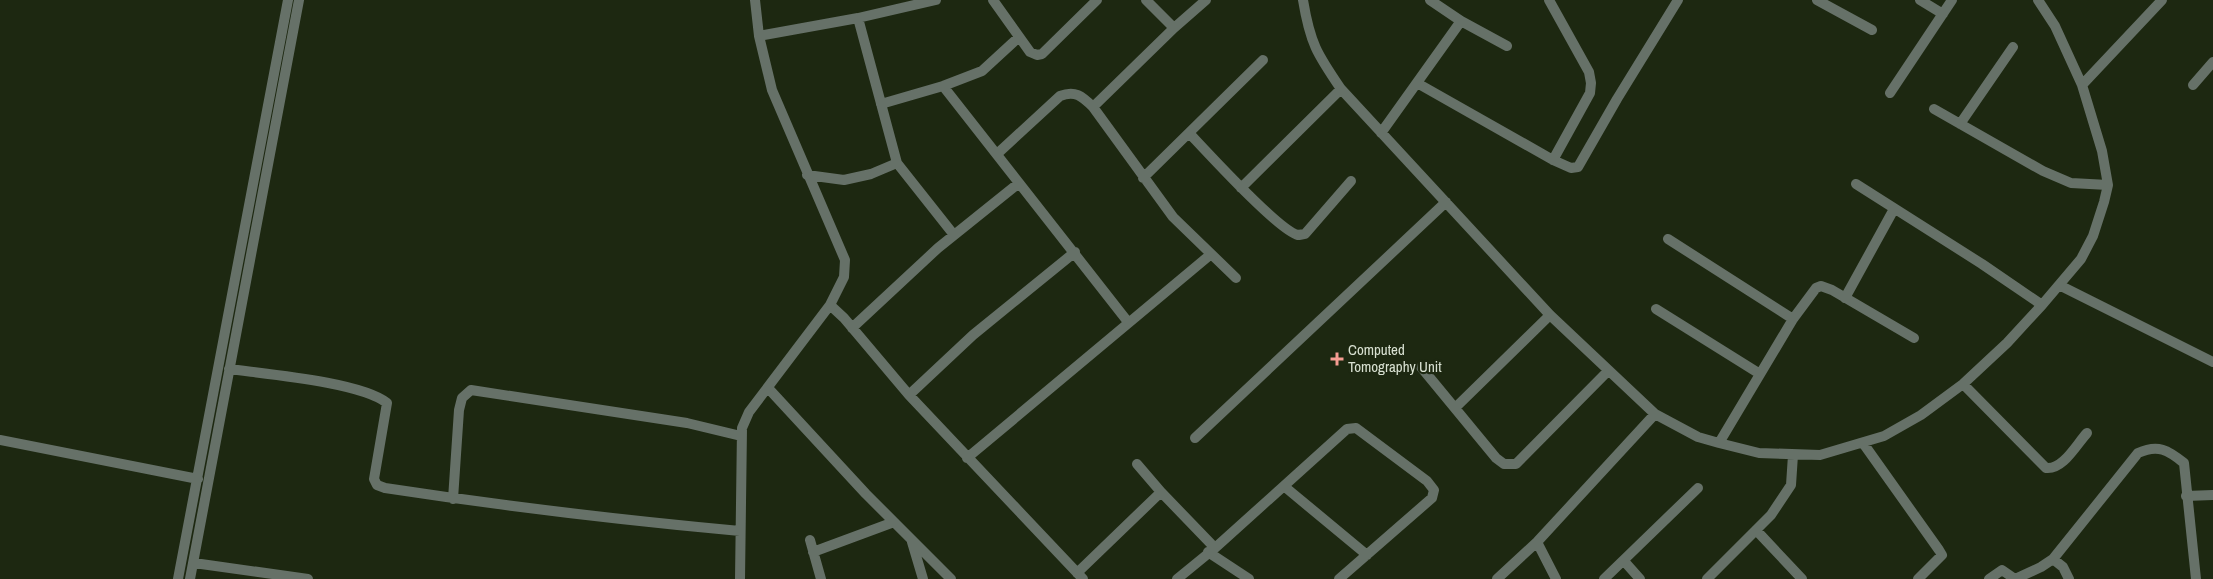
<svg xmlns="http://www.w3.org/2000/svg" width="2213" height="579" viewBox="0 0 2213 579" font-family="'Archivo Narrow',sans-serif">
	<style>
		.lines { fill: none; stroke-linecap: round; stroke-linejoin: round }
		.minor { stroke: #667168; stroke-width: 10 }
		.poi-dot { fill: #f59c92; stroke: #1d2811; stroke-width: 2 }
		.labels { text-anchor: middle; stroke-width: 4.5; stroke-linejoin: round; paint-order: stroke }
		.poi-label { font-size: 15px; fill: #d9e1d2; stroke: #1d2811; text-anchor: start }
	</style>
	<rect width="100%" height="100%" fill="#1d2811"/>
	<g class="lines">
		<path class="minor" d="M 993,0 L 1030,52 L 1037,55 L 1042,54 L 1097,0
			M 1146,0 L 1174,28
			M 1303,0 C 1310,43 1317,54 1341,89 L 1550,315 L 1655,414 L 1698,437 L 1719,443 L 1759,453 L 1820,455 L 1884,436 L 1921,415 L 1963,384 L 2007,343 L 2042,305 L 2081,259 L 2093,236 L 2104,202 L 2108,185 L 2102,151 L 2082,85 L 2055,26 L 2038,0
			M 1430,0 L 1461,21 L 1507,46
			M 1549,0 L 1589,72 L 1591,83 L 1590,93 L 1553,160
			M 1817,0 L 1872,30
			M 1920,0 L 1943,14
			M 858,18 L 897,163 L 954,235
			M 759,36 L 858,18 L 936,0
			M 1417,83 L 1553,160 L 1571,168 L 1578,167 L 1617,99 L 1678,0
			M 2082,85 L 2162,0
			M 2193,85 L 2213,62
			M 943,86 L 1128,322
			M 1890,93 L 1952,0
			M 881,104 L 943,86 L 982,71 L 1019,37
			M 1093,107 L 1174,28 L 1206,0
			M 1934,109 L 2043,171 L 2071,183 L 2108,185
			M 1960,124 L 2013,47
			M 1189,133 C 1206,151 1279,231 1298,235 C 1300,235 1303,234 1305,234 L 1351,181
			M 1381,133 L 1461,21
			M 997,154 L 1060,96 C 1075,90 1082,96 1093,107 L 1173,217 L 1236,278
			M 807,175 L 844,180 L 871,174 L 897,163
			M 1143,178 L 1263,60
			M 1856,184 L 1982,264 L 2042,305
			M 1241,188 L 1341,89
			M 1668,239 L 1793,319
			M 2059,285 L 2213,362
			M 1845,298 L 1894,209
			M 830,305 L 844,318 L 909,395 L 1083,579
			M 1656,309 L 1760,374
			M 852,328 L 938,248 L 1019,183
			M 1421,367 L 1496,458 L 1504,464 L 1516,464 L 1608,371
			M 229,369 C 265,374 361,382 387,403 L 374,479 L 377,485 L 385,488 C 503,506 621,520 740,531
			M 1963,384 L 2046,468 C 2063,470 2076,445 2087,433
			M 768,388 L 866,494 L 951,579
			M 909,395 L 973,335 L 1075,252
			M 1455,408 L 1550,315
			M 1195,438 L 1446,202
			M 0,440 L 198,479
			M 1719,443 L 1793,319 L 1816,288 L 1821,286 L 1832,290 L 1914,338
			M 1863,443 L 1939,550 L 1942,555 L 1918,579
			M 967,458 L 1210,255
			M 1137,464 L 1161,492 L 1215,548
			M 1285,487 L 1367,555
			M 2186,496 L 2213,495
			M 453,499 L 459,410 L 462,398 L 471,390 L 687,423 L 741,436
			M 1756,530 L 1802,579
			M 810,540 L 821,579
			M 912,542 L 923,579
			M 1537,542 L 1556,579
			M 813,552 L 894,522
			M 1208,552 L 1249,579
			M 2053,559 L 2063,567 L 2069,579
			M 1624,561 L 1640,579
			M 194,563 L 308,579
			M 1077,573 L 1161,492
			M 178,579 L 288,0
			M 190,579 L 299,0
			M 740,579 L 742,428 L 749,412 L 830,305 L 844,277 L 845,260 L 772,90 L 759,36 L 755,0
			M 1177,579 L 1215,548 L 1347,429 L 1356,428 L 1427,481 L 1434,490 L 1432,498 L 1339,579
			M 1497,579 L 1537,542 L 1655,414
			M 1604,579 L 1698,488
			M 1707,579 L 1771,515 L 1791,485 L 1793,455
			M 1989,579 L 2002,570 L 2015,579 L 2041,567 L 2053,559 L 2138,453 C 2158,444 2168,450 2184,463 L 2196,579"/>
	</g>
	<path class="poi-dot" d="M1334.5 351.5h5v5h5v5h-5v5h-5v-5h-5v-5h5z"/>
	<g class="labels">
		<g class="poi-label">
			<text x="1348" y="355">Computed<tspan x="1348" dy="17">Tomography Unit</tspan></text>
		</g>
	</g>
</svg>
